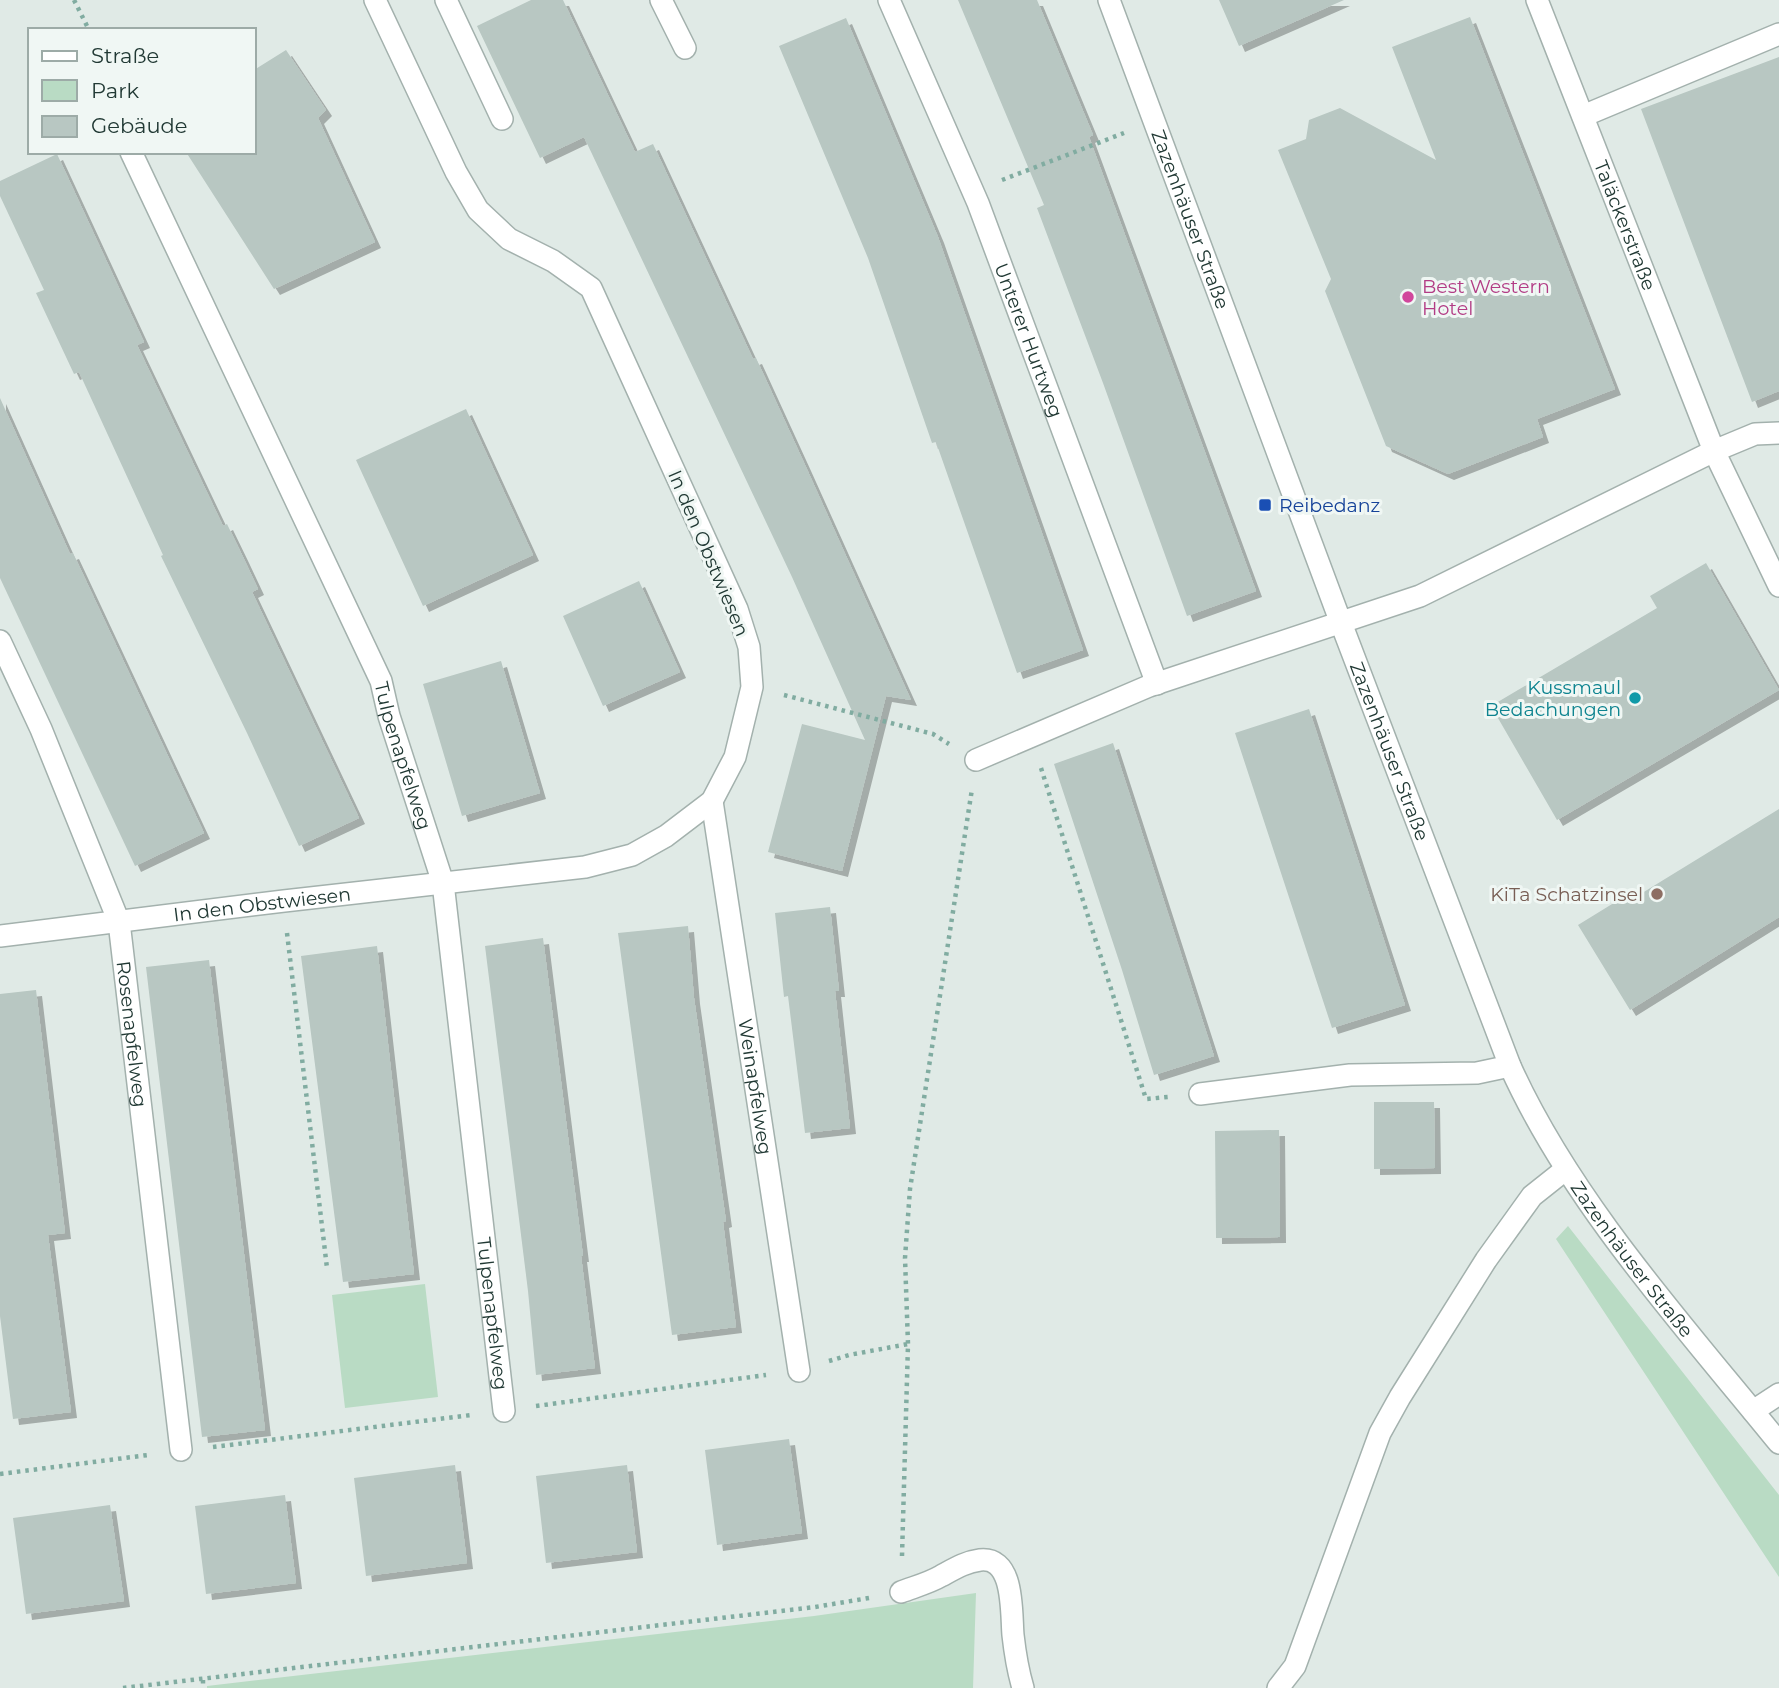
<svg xmlns="http://www.w3.org/2000/svg" width="1779" height="1688" viewBox="0 0 1779 1688" font-family="Montserrat,sans-serif">
	<style>
		.green { fill: #b9dbc4 }
		.building { fill: #b8c7c2; filter: url(#shadow) }
		.lines { fill: none; stroke-linecap: round; stroke-linejoin: round }
		.minor-casing { stroke: #a3b1ad; stroke-width: 24 }
		.path { stroke: #81aca1; stroke-width: 4.5; stroke-dasharray: 3.5 5; stroke-linecap: butt }
		.minor { stroke: #fff; stroke-width: 21 }
		.hotel-dot { fill: #d1479c; stroke: #f0f7f4; stroke-width: 2.5 }
		.transit-dot { fill: #1a4fb4; stroke: #f0f7f4; stroke-width: 2.5 }
		.culture-dot { fill: #0f9aa8; stroke: #f0f7f4; stroke-width: 2.5 }
		.education-dot { fill: #8d6e63; stroke: #f0f7f4; stroke-width: 2.5 }
		.labels { text-anchor: middle; stroke-width: 6; stroke-linejoin: round; paint-order: stroke }
		.street-label { font-size: 19px; fill: #213934; stroke: #f0f7f4 }
		.hotel-label { font-size: 19px; fill: #b23c85; stroke: #f0f7f4; text-anchor: start }
		.transit-label { font-size: 19px; fill: #164399; stroke: #f0f7f4; text-anchor: start }
		.culture-label { font-size: 19px; fill: #0d838f; stroke: #f0f7f4; text-anchor: end }
		.education-label { font-size: 19px; fill: #785e54; stroke: #f0f7f4; text-anchor: end }
	</style>
	<defs>
		<filter id="shadow"><feDropShadow dx="6" dy="6" stdDeviation="0" flood-color="#0004"/></filter>
	</defs>
	<rect width="100%" height="100%" fill="#e0eae6"/>
	<path class="green" d="M 1568,1226 L 1779,1495 L 1779,1577 L 1556,1239 Z
		M 425,1284 L 438,1397 L 345,1408 L 332,1295 Z
		M 976,1593 L 973,1688 L 207,1688 L 207,1686 L 814,1616 Z"/>
	<path class="building" d="M 531,0 L 563,0 L 635,152 L 653,144 L 753,359 L 756,358 L 805,465 L 911,700 L 886,696 L 842,871 L 768,852 L 802,724 L 865,740 L 792,577 L 584,137 L 540,158 L 477,26 Z
		M 958,0 L 1037,0 L 1093,135 L 1089,137 L 1256,591 L 1187,616 L 1103,383 L 1037,208 L 1044,205 Z
		M 1219,0 L 1344,0 L 1239,46 Z
		M 1470,17 L 1615,389 L 1537,419 L 1543,437 L 1448,474 L 1386,446 L 1325,291 L 1331,279 L 1278,150 L 1306,139 L 1309,120 L 1340,108 L 1436,160 L 1392,47 Z
		M 846,18 L 938,237 L 1083,650 L 1017,673 L 936,442 L 932,443 L 868,258 L 779,46 Z
		M 286,50 L 326,110 L 318,118 L 375,242 L 274,289 L 186,152 L 254,152 L 254,70 Z
		M 1779,57 L 1779,391 L 1752,402 L 1641,109 Z
		M 57,154 L 144,342 L 137,345 L 223,526 L 227,524 L 243,557 L 258,589 L 252,592 L 359,818 L 299,846 L 247,733 L 161,556 L 163,555 L 79,372 L 74,374 L 36,293 L 44,290 L 0,196 L 0,181 Z
		M 0,398 L 70,554 L 73,553 L 204,833 L 135,866 L 0,578 Z
		M 466,409 L 533,555 L 423,606 L 356,460 Z
		M 1706,563 L 1779,690 L 1557,820 L 1491,706 L 1657,608 L 1650,596 Z
		M 639,581 L 680,672 L 603,706 L 563,616 Z
		M 501,661 L 540,793 L 462,816 L 423,684 Z
		M 1309,709 L 1405,1005 L 1332,1028 L 1235,733 Z
		M 1113,743 L 1214,1056 L 1154,1075 L 1122,970 L 1054,764 Z
		M 1779,809 L 1779,917 L 1630,1010 L 1578,925 L 1630,893 L 1634,898 Z
		M 830,907 L 839,991 L 835,991 L 850,1128 L 805,1133 L 788,996 L 784,997 L 775,913 Z
		M 688,926 L 694,998 L 726,1221 L 723,1222 L 736,1327 L 672,1335 L 618,933 Z
		M 543,938 L 583,1256 L 581,1256 L 595,1368 L 536,1375 L 528,1291 L 485,946 Z
		M 377,946 L 414,1274 L 343,1282 L 301,956 Z
		M 209,960 L 265,1430 L 202,1437 L 146,967 Z
		M 36,990 L 65,1233 L 48,1235 L 71,1412 L 13,1419 L 0,1316 L 0,994 Z
		M 1374,1102 L 1434,1102 L 1435,1168 L 1374,1169 Z
		M 1279,1130 L 1280,1237 L 1216,1238 L 1215,1131 Z
		M 789,1439 L 802,1533 L 717,1545 L 705,1450 Z
		M 455,1465 L 467,1563 L 366,1576 L 354,1478 Z
		M 627,1465 L 637,1552 L 546,1563 L 536,1476 Z
		M 285,1495 L 296,1583 L 206,1594 L 195,1506 Z
		M 110,1505 L 124,1601 L 26,1614 L 13,1518 Z"/>
	<g class="lines">
		<g class="minor-casing">
			<g id="minor">
				<path d="M 446,0 L 502,119"/>
				<path d="M 661,0 L 685,48"/>
				<path id="s1" d="M 889,0 L 978,203 L 1157,684"/>
				<path id="s2" d="M 1109,0 L 1341,623 L 1510,1066 C 1571,1202 1685,1327 1779,1443"/>
				<path id="s3" d="M 1537,0 L 1714,451 L 1779,586"/>
				<path d="M 1583,116 L 1779,34"/>
				<path id="s4" d="M 131,152 L 381,681 L 389,716 L 443,883 L 504,1411"/>
				<path id="s5" d="M 0,641 L 41,729 L 119,922 L 181,1450"/>
				<path d="M 976,760 L 1149,686 L 1420,596 L 1714,451 L 1755,434 L 1779,433"/>
				<path id="s6" d="M 712,801 L 799,1371"/>
				<path id="s7" d="M 0,936 L 284,901 L 585,867 L 632,855 L 666,836 L 712,801 L 735,757 L 752,687 L 749,647 L 737,609 L 591,288 L 553,261 L 509,239 L 478,210 L 456,172 L 375,0"/>
				<path d="M 1200,1094 L 1350,1075 L 1477,1073 L 1510,1066"/>
				<path d="M 1753,1411 L 1779,1394"/>
				<path d="M 901,1592 C 914,1587 929,1583 941,1576 C 954,1569 965,1562 980,1560 C 1015,1556 1011,1613 1013,1635 C 1015,1653 1018,1671 1023,1688"/>
				<path d="M 1278,1688 L 1295,1666 L 1380,1433 L 1400,1397 L 1486,1260 L 1532,1196 L 1566,1169"/>
			</g>
		</g>
		<path class="path" d="M 74,0 L 89,30
			M 1002,180 L 1124,133
			M 784,695 L 933,734 L 949,744
			M 1041,768 L 1146,1099 L 1168,1097
			M 287,933 L 327,1268
			M 829,1361 L 849,1355 L 908,1344
			M 536,1406 L 766,1375
			M 213,1447 L 471,1415
			M 0,1474 L 148,1455
			M 902,1556 L 908,1344 L 905,1258 L 910,1189 L 972,789
			M 203,1680 L 203,1688
			M 123,1688 L 815,1607 L 869,1598"/>
		<use href="#minor" class="minor"/>
	</g>
	<circle class="hotel-dot" cx="1408" cy="297" r="7"/>
	<rect class="transit-dot" x="1258" y="498" width="14" height="14" rx="3.5"/>
	<circle class="culture-dot" cx="1635" cy="698" r="7"/>
	<circle class="education-dot" cx="1657" cy="894" r="7"/>
	<g class="labels">
		<g class="street-label">
			<text dy="7" stroke="none"><textPath href="#s2" startOffset="234">Zazenhäuser Straße</textPath></text>
			<text dy="7" stroke="none"><textPath href="#s3" startOffset="242">Taläckerstraße</textPath></text>
			<text dy="7" stroke="none"><textPath href="#s1" startOffset="368">Unterer Hurtweg</textPath></text>
			<text transform="translate(709 553) rotate(67)" y="7">In den Obstwiesen</text>
			<text dy="7" stroke="none"><textPath href="#s2" startOffset="802">Zazenhäuser Straße</textPath></text>
			<text dy="7" stroke="none"><textPath href="#s4" startOffset="663">Tulpenapfelweg</textPath></text>
			<text dy="7" stroke="none"><textPath href="#s7" startOffset="264">In den Obstwiesen</textPath></text>
			<text dy="7" stroke="none"><textPath href="#s5" startOffset="418">Rosenapfelweg</textPath></text>
			<text dy="7" stroke="none"><textPath href="#s6" startOffset="289">Weinapfelweg</textPath></text>
			<text dy="7" stroke="none"><textPath href="#s2" startOffset="1368">Zazenhäuser Straße</textPath></text>
			<text dy="7" stroke="none"><textPath href="#s4" startOffset="1230">Tulpenapfelweg</textPath></text>
		</g>
		<g class="hotel-label">
			<text x="1422" y="293">Best Western<tspan x="1422" dy="22">Hotel</tspan></text>
		</g>
		<g class="transit-label">
			<text x="1279" y="512">Reibedanz</text>
		</g>
		<g class="culture-label">
			<text x="1621" y="694">Kussmaul<tspan x="1621" dy="22">Bedachungen</tspan></text>
		</g>
		<g class="education-label">
			<text x="1643" y="901">KiTa Schatzinsel</text>
		</g>
	</g>
	<rect x="28" y="28" width="228" height="126" fill="#f0f7f4" stroke="#9daba7" stroke-width="2"/>
	<rect x="42" y="51" width="35" height="10" fill="#ffffff" stroke="#9daba7" stroke-width="2"/>
	<text x="91" y="63" font-size="21" fill="#213934">Straße</text>
	<rect x="42" y="80" width="35" height="21" fill="#b9dbc4" stroke="#9daba7" stroke-width="2"/>
	<text x="91" y="98" font-size="21" fill="#213934">Park</text>
	<rect x="42" y="116" width="35" height="21" fill="#b8c7c2" stroke="#9daba7" stroke-width="2"/>
	<text x="91" y="133" font-size="21" fill="#213934">Gebäude</text>
</svg>
